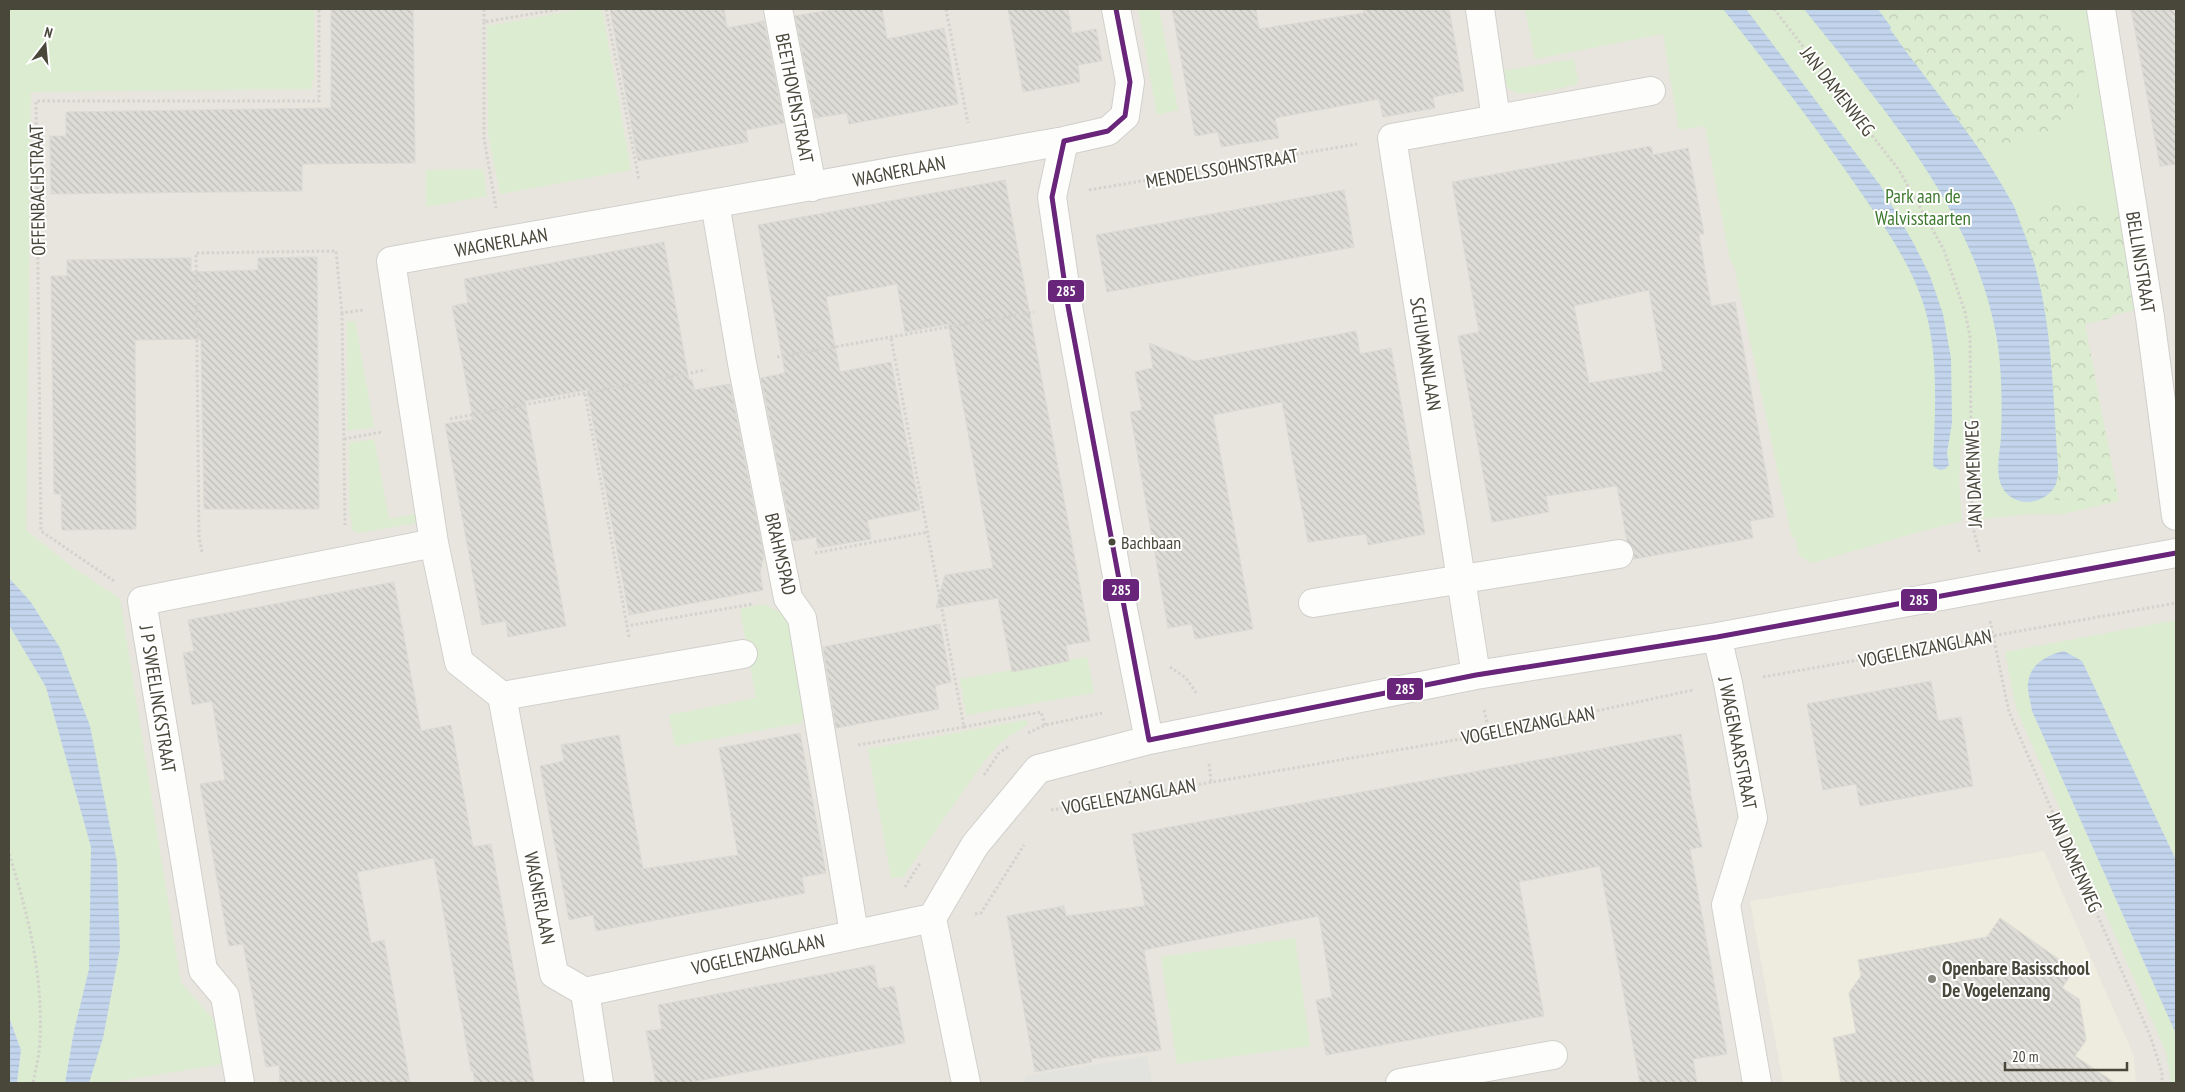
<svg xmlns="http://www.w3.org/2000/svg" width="2185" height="1092" viewBox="0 0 2185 1092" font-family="'PT Sans Narrow',sans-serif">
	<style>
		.residential { fill: #e7e5dd }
		.education { fill: #edecde }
		.green { fill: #dcecd0 }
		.forest { fill: url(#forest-crowns) }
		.parking { fill: #e2e2de }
		.water { fill: url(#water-rules) }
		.building { fill: url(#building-back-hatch); stroke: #dbdad4; fill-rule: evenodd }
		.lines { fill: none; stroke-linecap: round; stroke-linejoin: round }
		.minor-casing { stroke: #d1d0cc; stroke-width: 30 }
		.path { stroke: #d3d2cc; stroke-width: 3; stroke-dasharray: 2.5 2.5; stroke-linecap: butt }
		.minor { stroke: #fdfdfc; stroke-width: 28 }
		.bus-1-casing { stroke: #fff; stroke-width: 9 }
		.bus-1 { stroke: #68257a; stroke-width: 5 }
		.bus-dot { fill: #49463a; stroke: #fff; stroke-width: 2 }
		.poi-dot { fill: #848379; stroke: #fff; stroke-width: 2 }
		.labels { text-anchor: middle; stroke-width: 4; stroke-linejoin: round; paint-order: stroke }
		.bus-label { font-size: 18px; fill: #49463a; stroke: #fff; text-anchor: start }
		.street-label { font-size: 19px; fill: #49463a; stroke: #fff }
		.park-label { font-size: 19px; fill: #3e792f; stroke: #fff }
		.poi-label { font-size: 19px; font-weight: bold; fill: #49463a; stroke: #fff; text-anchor: start }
		.line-badge { stroke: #fff; stroke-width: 2 }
		.badge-label { font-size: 14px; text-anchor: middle; font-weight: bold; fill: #fff }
	</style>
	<defs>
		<pattern id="forest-crowns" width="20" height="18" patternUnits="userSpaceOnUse" patternTransform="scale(1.25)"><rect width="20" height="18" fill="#dcecd0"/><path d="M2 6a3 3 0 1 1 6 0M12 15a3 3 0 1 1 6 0" fill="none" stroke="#beccb3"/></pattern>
		<pattern id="water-rules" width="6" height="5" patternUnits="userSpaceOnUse" patternTransform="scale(1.25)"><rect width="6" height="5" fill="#c2d5ed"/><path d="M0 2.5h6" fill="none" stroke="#a8b8cc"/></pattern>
		<pattern id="building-back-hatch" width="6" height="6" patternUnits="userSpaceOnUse" patternTransform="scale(1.25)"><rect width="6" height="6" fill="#dddcd6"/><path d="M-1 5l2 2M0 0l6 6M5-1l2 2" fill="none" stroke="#bfbeb8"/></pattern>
	</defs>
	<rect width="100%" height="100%" fill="#f3f3ee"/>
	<path class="residential" d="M 9,9 L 2176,9 L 2176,1083 L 74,1083 L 9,606 Z"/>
	<path class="education" d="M 2044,851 L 2134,1056 L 2136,1083 L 1783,1083 L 1750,901 Z"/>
	<path class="green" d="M 9,9 L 314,9 L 314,81 L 312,81 L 312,89 L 31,92 L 26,530 L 72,567 L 120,599 L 181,983 L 222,1029 L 229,1063 L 107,1083 L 89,1083 L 103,1038 L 120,948 L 117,862 L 90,726 L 30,601 L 9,578 Z
		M 584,9 L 602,9 L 631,170 L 500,194 L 488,133 L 487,26 Z
		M 1138,9 L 1159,9 L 1178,110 L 1157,115 Z
		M 1525,9 L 2098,9 L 2145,308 L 2084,321 L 2119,501 L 2063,514 L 2029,514 L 1980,519 L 1980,463 L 1961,443 L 1959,483 L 1962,521 L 1922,531 L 1812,563 L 1799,555 L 1795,537 L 1792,538 L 1734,265 L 1730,260 L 1705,126 L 1679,130 L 1663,34 L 1535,59 Z
		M 1574,59 L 1578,80 L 1576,85 C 1561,87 1521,100 1509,89 C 1504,85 1503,77 1501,71 Z
		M 483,169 L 487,196 L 426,207 L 426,170 Z
		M 355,321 L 374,427 L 348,431 L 347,322 Z
		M 374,439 L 389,519 L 417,514 L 420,522 L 359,533 L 353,531 L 349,510 L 349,443 Z
		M 764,604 L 794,620 L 810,711 L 801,723 L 675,746 L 669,715 L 756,698 L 740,609 Z
		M 2176,620 L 2176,860 L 2082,661 L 2028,683 L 2032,711 L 2176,1034 L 2176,1083 L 2171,1083 L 2166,1052 L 2016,708 L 2005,652 Z
		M 9,625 L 46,687 L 91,847 L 89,969 L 74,1031 L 65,1083 L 17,1083 L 21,1050 L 9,1017 Z
		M 1087,657 L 1094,693 L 966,715 L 960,679 Z
		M 1026,720 L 1028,724 L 1000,743 L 983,763 L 903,877 L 891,878 L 868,749 Z
		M 1295,938 L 1310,1046 L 1177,1064 L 1161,957 Z"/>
	<path class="forest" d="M 1878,9 L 2053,9 L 2083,41 L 2084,75 L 2075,111 L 2048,131 L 2008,147 L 1973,141 L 1889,29 L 1891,27 Z
		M 2063,200 L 2129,220 L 2145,309 L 2112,314 L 2112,318 L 2085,324 L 2118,502 L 2056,500 L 2047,494 L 2051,491 L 2058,465 L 2046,311 L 2039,278 L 2021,225 Z"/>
	<path class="parking" d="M 1147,1056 L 1152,1083 L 1026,1083 L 1025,1076 Z"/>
	<path class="water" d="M 1723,9 L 1746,9 L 1880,185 L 1914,244 L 1930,276 L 1943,314 L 1951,358 L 1952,423 L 1947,453 L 1949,465 L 1945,469 L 1940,470 L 1934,467 L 1933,464 C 1935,413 1939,358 1925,309 C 1913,268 1888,232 1864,197 C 1820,132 1772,70 1723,9 Z
		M 1804,9 L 1878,9 L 1891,27 L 1890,29 C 1929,85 1977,138 2010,199 C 2016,208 2019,220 2023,230 C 2053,305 2052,385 2058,465 C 2058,471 2058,478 2056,484 C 2049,500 2026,508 2011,497 C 2006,494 2002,488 2000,482 C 1996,468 2000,451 2001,437 C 2002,407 2002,376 1998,346 C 1978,213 1884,110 1804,9 Z
		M 9,578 L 30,601 L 60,648 L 90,726 L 117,862 L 120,948 L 103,1038 L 89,1083 L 65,1083 L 74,1031 L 89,969 L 91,847 L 46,687 L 9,625 Z
		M 2064,651 L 2082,661 L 2176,860 L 2176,1034 L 2032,711 C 2031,703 2027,691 2028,683 C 2030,664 2047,655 2064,651 Z
		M 9,1017 L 21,1050 L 17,1083 L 9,1083 Z"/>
	<path class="building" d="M 331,9 L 413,9 L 415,163 L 302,164 L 302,191 L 51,194 L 50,136 L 66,136 L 66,112 L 331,108 Z
		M 610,9 L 724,9 L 727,28 L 764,21 L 784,123 L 746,130 L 748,142 L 638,161 Z
		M 835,9 L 882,9 L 887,39 L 944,28 L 958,104 L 849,124 L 847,113 L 815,118 L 795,16 Z
		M 1008,9 L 1068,9 L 1072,33 L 1096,29 L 1102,61 L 1078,65 L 1080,82 L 1023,92 Z
		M 1172,9 L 1256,9 L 1259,29 L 1364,13 L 1363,9 L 1449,9 L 1464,91 L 1433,97 L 1435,108 L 1383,117 L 1379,99 L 1275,118 L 1279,138 L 1221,147 L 1218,132 L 1195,136 Z
		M 2131,9 L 2176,9 L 2176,164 L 2160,166 Z
		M 1651,146 L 1653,155 L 1688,148 L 1704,234 L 1699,234 L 1711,306 L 1735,302 L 1774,517 L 1750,521 L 1753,538 L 1634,559 L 1634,551 L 1627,541 L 1617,486 L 1546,496 L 1549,512 L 1492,522 L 1458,336 L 1479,332 L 1452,182 ZM 1649,290 L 1663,371 L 1589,383 L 1574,306 Z
		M 1005,180 L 1090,641 L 1066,645 L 1069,661 L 1012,672 L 998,598 L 936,608 L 945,575 L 993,568 L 948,324 L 905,332 L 897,284 L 826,297 L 840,372 L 891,362 L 920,510 L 867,520 L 871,539 L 818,548 L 816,537 L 793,541 L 761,378 L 785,373 L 758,225 Z
		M 1344,190 L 1354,247 L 1107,292 L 1096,235 Z
		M 664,242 L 689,380 L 692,379 L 694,390 L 730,384 L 764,556 L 760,572 L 763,590 L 629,615 L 587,390 L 525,401 L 566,626 L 508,637 L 506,621 L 482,625 L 445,424 L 473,419 L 452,306 L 468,303 L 464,279 Z
		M 317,257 L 319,509 L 204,509 L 201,339 L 135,340 L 136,529 L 62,530 L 61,494 L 54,494 L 51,276 L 67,276 L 67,260 L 191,258 L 191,272 L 258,270 L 258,258 Z
		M 1356,331 L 1360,354 L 1391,348 L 1425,534 L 1368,545 L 1366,534 L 1308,542 L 1282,402 L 1213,415 L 1253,629 L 1195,639 L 1192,624 L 1168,628 L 1130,412 L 1142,410 L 1135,372 L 1153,368 L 1149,343 L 1195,361 Z
		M 394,582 L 421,731 L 451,725 L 473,847 L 491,844 L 534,1083 L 475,1083 L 473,1071 L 471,1071 L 434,858 L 357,872 L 371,943 L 384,940 L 410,1083 L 280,1083 L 279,1065 L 266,1067 L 243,944 L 229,946 L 200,784 L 225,780 L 212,701 L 192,705 L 183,653 L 194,651 L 188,620 Z
		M 940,624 L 951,682 L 935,686 L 939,709 L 836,728 L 823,647 Z
		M 1931,681 L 1938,721 L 1961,717 L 1973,786 L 1860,806 L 1856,784 L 1823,790 L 1807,704 Z
		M 800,733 L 826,873 L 802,877 L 805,893 L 596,931 L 593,915 L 569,920 L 540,766 L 564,761 L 561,745 L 619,735 L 643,869 L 738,855 L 719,748 Z
		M 1681,734 L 1691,791 L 1690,791 L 1702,847 L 1690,849 L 1727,1054 L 1693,1059 L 1697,1083 L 1640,1083 L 1600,866 L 1519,882 L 1544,1016 L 1326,1055 L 1316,1000 L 1332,997 L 1319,916 L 1144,950 L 1161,1050 L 1091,1059 L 1092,1062 L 1035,1072 L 1007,916 L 1064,906 L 1066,916 L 1145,906 L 1132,834 Z
		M 2000,918 L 2074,970 L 2062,988 L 2079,999 L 2086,1040 L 2075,1056 L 2115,1083 L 1841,1083 L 1833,1038 L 1856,1033 L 1849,993 L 1861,976 L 1858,960 L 1987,937 Z
		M 874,965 L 878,989 L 894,986 L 905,1043 L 686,1083 L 656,1083 L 646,1031 L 662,1029 L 658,1005 Z"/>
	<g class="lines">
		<g class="minor-casing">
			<path id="minor" d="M 778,9 L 812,187
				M 1480,9 L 1496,119
				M 2101,9 L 2150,317 L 2176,516
				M 1064,141 L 1052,197 L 1068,306 L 1123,609 L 1149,740
				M 715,203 L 742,363 L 788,598 L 802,618 L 854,933
				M 1313,603 L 1619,554
				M 1717,637 L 1728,683 L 1753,818 L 1726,905 L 1757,1083
				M 1476,675 L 1392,138 L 1651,91
				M 502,696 L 743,654
				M 932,918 L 966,1083
				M 585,992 L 932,918 L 975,845 L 1038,769 L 1149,740 L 1476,675 L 1717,637 L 2176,553
				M 240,1083 L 225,996 L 203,970 L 142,601 L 434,543
				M 599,1083 L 585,992 L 554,974 L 502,696 L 459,662 L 434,543 L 391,261 L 1064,141 L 1108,131 L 1125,116 L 1130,82 L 1116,9
				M 1400,1083 L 1553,1055"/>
		</g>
		<path class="path" d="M 484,9 L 484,22 L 560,9
			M 606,9 L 639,180
			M 946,9 L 968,123
			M 1774,9 L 1899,170 L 1944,250 L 1965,312 L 1970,337 L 1972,524 L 1980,554
			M 484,22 L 484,138 L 496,208
			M 1089,190 L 1357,144
			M 342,313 L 345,525
			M 777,357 L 1034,312
			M 585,394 L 627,626
			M 450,419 L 706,370
			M 344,439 L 382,432
			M 202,552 L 199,537 L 196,253 L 336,251 L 342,313 L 363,310
			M 815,553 L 928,532
			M 114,581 L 41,531 L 36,101 L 319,101 L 319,9
			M 1990,621 L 2009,712 L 2151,1038 L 2162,1073 L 2162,1083
			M 629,637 L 627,626 L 753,604
			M 1170,667 L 1186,678 L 1197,694
			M 1763,677 L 2176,603
			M 1484,710 L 1490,734
			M 964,727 L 1041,712 L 1045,725
			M 1028,733 L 1045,725 L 1102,713
			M 858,745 L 964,727 L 891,338
			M 1209,764 L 1211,782
			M 984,775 L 999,753 L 1009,746
			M 1130,781 L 1132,795
			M 1051,810 L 1490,734 L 1693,690
			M 9,854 C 28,913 43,975 40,1038 C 40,1053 36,1068 33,1083
			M 905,887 L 920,863
			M 975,914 L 981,913 L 1024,845"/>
		<use href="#minor" class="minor"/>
		<g class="bus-1-casing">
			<path id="bus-1" d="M 1064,141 L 1052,197 L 1068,306 L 1149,740
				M 1064,141 L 1108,131 L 1125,116 L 1130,82 L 1116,9
				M 1149,740 L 1476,675 L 1717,637 L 2176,553"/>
		</g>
		<use href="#bus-1" class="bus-1"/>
	</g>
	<circle class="bus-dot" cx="1112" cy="542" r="4.5"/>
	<circle class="poi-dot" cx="1932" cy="979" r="5"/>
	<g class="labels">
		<g class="bus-label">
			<text x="1121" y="549">Bachbaan</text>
		</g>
		<g class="street-label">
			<text transform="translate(1838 91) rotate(52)" y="7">JAN DAMENWEG</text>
			<text transform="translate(795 98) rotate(79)" y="7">BEETHOVENSTRAAT</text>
			<text transform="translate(1222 168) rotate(-10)" y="7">MENDELSSOHNSTRAAT</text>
			<text transform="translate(899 171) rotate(-11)" y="7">WAGNERLAAN</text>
			<text transform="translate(37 190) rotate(-91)" y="7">OFFENBACHSTRAAT</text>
			<text transform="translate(501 242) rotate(-10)" y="7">WAGNERLAAN</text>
			<text transform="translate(2141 262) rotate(81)" y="7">BELLINISTRAAT</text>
			<text transform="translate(1426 354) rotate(81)" y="7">SCHUMANNLAAN</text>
			<text transform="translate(1973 474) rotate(-92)" y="7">JAN DAMENWEG</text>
			<text transform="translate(781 554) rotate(77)" y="7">BRAHMSPAD</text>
			<text transform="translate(1925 648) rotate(-11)" y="7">VOGELENZANGLAAN</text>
			<text transform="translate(158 699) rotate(81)" y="7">J P SWEELINCKSTRAAT</text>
			<text transform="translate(1528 725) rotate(-11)" y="7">VOGELENZANGLAAN</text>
			<text transform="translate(1738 743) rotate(79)" y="7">J WAGENAARSTRAAT</text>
			<text transform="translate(1129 796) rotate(-10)" y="7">VOGELENZANGLAAN</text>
			<text transform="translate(2075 862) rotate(66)" y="7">JAN DAMENWEG</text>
			<text transform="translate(540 898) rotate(79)" y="7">WAGNERLAAN</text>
			<text transform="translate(758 954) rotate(-12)" y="7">VOGELENZANGLAAN</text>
		</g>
		<g class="park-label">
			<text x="1923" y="203">Park aan de<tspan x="1923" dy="22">Walvisstaarten</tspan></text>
		</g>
		<g class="poi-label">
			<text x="1942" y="975">Openbare Basisschool<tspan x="1942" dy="22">De Vogelenzang</tspan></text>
		</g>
	</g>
	<g class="line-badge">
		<rect x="1047" y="279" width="38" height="24" rx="5" fill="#68257a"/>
		<rect x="1102" y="578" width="38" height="24" rx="5" fill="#68257a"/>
		<rect x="1900" y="588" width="38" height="24" rx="5" fill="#68257a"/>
		<rect x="1386" y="677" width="38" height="24" rx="5" fill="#68257a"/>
	</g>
	<g class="badge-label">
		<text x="1066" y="296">285</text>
		<text x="1121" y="595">285</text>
		<text x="1919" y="605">285</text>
		<text x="1405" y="694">285</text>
	</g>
	<rect width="2185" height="1092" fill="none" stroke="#49463a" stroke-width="20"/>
	<g transform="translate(45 45) rotate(16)" stroke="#ffffff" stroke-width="4" paint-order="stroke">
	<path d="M0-4L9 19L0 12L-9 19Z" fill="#49463a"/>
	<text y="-8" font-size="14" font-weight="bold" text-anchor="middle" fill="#49463a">N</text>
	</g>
	<path d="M2005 1062v8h122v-8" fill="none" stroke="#49463a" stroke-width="2.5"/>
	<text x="2012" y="1062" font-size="15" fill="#49463a" stroke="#ffffff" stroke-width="4" paint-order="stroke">20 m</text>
</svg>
